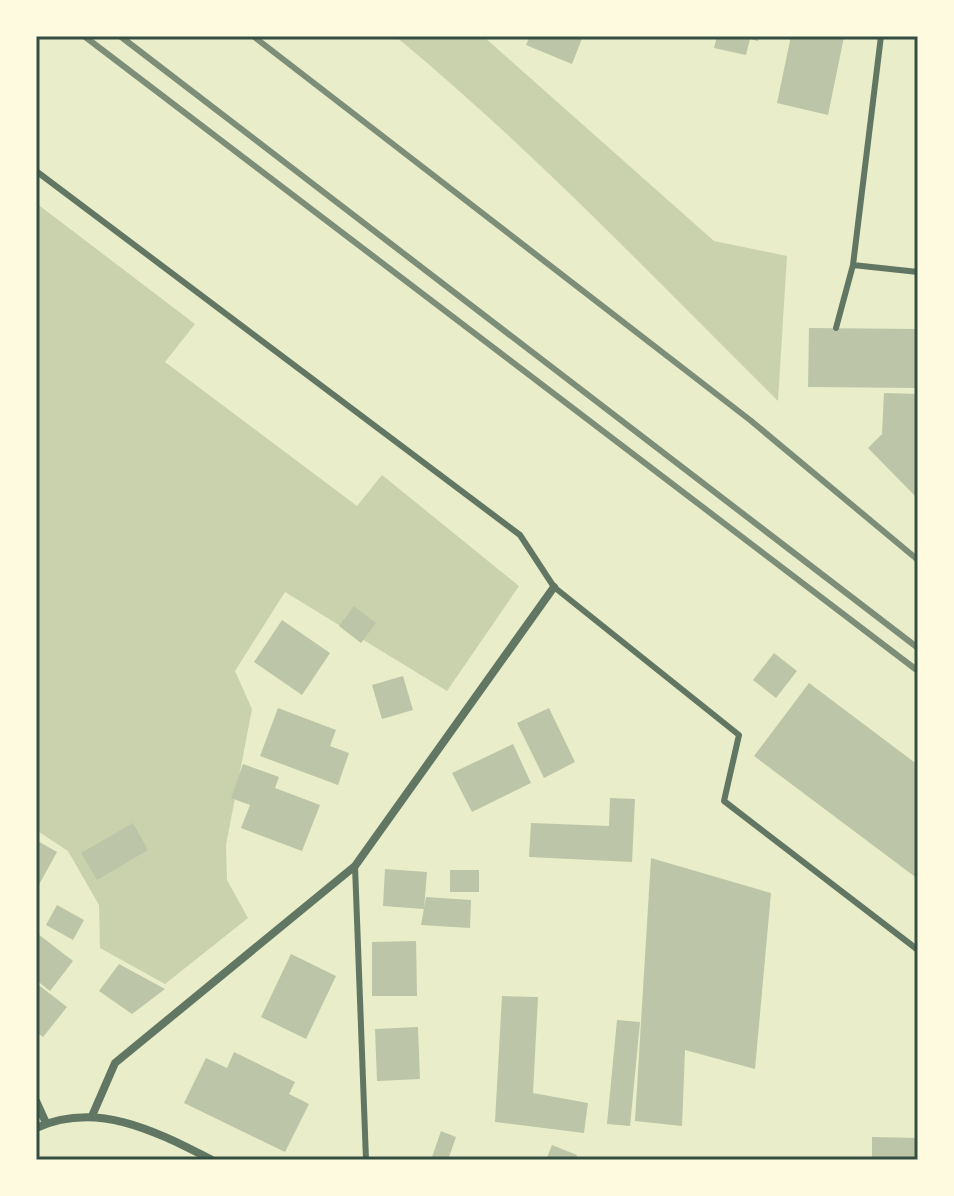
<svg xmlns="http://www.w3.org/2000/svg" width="954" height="1196" viewBox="0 0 954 1196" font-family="'Fira Sans Condensed',sans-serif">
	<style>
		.green { fill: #cad2ad }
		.building { fill: #bcc5a7 }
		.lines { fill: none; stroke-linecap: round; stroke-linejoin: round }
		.service { stroke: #617663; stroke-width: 6 }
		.minor { stroke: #617663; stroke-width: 8 }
		.rail { stroke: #7c8e77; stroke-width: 6 }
		.neatline { fill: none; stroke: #344e41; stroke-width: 3 }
	</style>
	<rect width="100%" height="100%" fill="#e9edc9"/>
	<path class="green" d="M 395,36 L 483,36 L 714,241 L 787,256 L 778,401 C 653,277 531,148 395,36 Z
		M 36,203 L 195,324 L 165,362 L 357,506 L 382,475 L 519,586 L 447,691 L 285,592 L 235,671 L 252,709 L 226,845 L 227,880 L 248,918 L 165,984 L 100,948 L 99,905 L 68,851 L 36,830 Z"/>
	<path class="building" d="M 530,36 L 583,36 L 572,64 L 526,45 Z
		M 717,36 L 759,36 L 758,41 L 750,39 L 746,55 L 714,48 Z
		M 791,36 L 844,37 L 828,115 L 777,103 Z
		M 809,328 L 918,329 L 918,388 L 808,387 Z
		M 884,393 L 918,394 L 918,499 L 868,448 L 882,434 Z
		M 354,606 L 376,623 L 361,643 L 339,626 Z
		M 282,620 L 330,653 L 302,695 L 254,662 Z
		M 774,653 L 797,671 L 776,698 L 753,680 Z
		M 403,676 L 413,710 L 382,719 L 372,685 Z
		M 809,683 L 918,765 L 918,879 L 754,756 Z
		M 278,708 L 336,730 L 330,746 L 349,753 L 338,785 L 260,756 Z
		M 549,708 L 575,762 L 544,778 L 517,723 Z
		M 513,744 L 531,783 L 472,812 L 452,773 Z
		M 243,764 L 279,777 L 275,788 L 320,805 L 302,851 L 241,828 L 250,805 L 231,798 Z
		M 610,798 L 635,799 L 632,862 L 529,857 L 531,823 L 609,826 Z
		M 133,823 L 148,850 L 97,880 L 81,853 Z
		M 36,840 L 57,852 L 36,890 Z
		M 651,858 L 771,893 L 755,1069 L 685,1050 L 682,1126 L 635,1121 Z
		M 385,869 L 427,872 L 424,909 L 383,906 Z
		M 450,870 L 479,870 L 479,892 L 450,892 Z
		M 426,897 L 471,900 L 470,928 L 421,925 Z
		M 57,905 L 84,920 L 73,940 L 46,925 Z
		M 38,934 L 73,961 L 50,991 L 36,980 Z
		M 416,941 L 417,996 L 372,996 L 372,942 Z
		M 291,954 L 336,976 L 306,1039 L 261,1017 Z
		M 119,964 L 165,989 L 132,1014 L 99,991 Z
		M 36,983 L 67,1007 L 43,1037 L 36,1032 Z
		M 502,996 L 538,997 L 533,1093 L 588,1103 L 584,1133 L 495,1122 Z
		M 617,1020 L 640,1022 L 630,1126 L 607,1124 Z
		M 418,1027 L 420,1079 L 377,1081 L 375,1029 Z
		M 234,1052 L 295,1082 L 289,1094 L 309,1104 L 285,1152 L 184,1103 L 206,1058 L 227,1068 Z
		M 441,1131 L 456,1137 L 448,1160 L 431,1160 Z
		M 872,1137 L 918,1138 L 918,1160 L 872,1160 Z
		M 552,1145 L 577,1155 L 575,1160 L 546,1160 Z"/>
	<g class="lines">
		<path class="service" d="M 881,36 L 853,265 L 918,272
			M 36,171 L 520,535 L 554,587 L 739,735 L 724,801 L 918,950
			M 836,328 L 853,265
			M 355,866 L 366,1160"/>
		<path class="minor" d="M 36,1101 L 46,1123
			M 92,1116 L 115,1063 L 355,866 L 554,587
			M 36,1128 C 98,1100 157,1132 212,1160"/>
		<path class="rail" d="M 84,36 L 918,671
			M 120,36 L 918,648
			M 253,36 L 750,420 L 918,560"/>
	</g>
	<rect width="954" height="1196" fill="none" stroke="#fefae0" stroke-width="76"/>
	<rect x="38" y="38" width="878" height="1120" class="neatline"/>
</svg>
